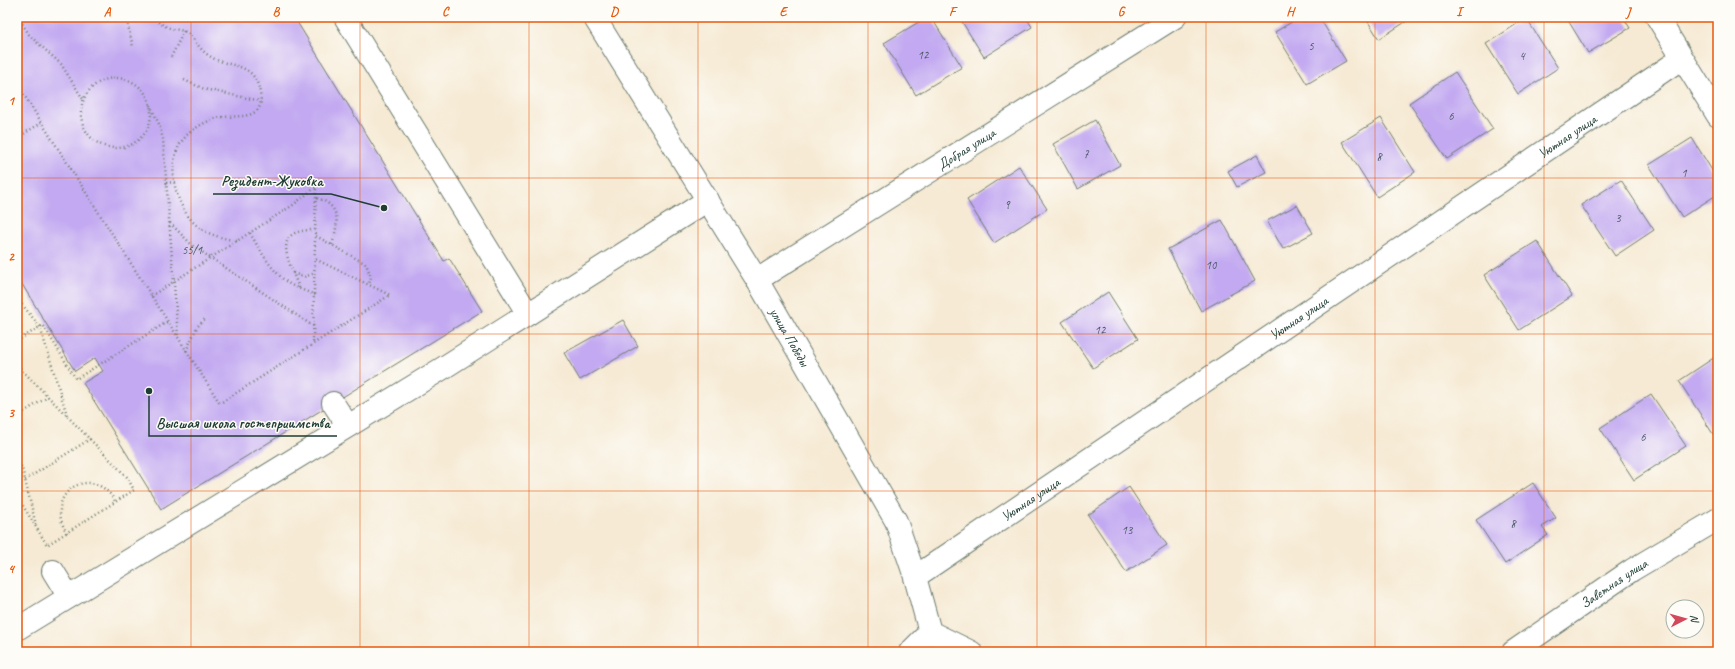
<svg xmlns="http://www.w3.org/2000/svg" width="1735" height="669" viewBox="0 0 1735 669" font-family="Caveat,sans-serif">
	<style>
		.building { fill: #c2a9f1 }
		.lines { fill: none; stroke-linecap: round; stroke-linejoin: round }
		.minor-casing { stroke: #6a7a6c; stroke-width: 24 }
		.path { stroke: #6a7a6c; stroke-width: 2.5; stroke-dasharray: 1 3; stroke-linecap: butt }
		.minor { stroke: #fff; stroke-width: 22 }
		.grid { fill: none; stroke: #e8590c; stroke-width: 1; stroke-opacity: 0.55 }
		.labels { text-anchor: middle; stroke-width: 3; stroke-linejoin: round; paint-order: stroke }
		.number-label { font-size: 12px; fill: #485863 }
		.street-label { font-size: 14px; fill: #1f3d34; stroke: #fdfcf7 }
		.leader { fill: none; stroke: #1f3d34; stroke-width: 1.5 }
		.callout-dot { fill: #1f3d34; stroke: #fdfcf7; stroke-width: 1.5 }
		.callout-label { font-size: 15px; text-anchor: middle; font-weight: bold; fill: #1f3d34; stroke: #fdfcf7; stroke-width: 3; stroke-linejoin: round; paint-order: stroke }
		.neatline { fill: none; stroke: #e8590c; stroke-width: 1.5 }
		.grid-label { font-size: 13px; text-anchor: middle; font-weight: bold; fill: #e8590c }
	</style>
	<rect width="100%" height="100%" fill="#fdfcf7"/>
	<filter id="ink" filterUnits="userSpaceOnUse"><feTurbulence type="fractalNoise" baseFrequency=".025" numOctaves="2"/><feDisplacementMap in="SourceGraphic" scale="8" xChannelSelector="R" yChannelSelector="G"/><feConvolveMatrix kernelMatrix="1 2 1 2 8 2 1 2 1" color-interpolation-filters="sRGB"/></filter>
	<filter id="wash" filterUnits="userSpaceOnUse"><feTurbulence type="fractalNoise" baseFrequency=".012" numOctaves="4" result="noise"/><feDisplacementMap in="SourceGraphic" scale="16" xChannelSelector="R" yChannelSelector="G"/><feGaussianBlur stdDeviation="0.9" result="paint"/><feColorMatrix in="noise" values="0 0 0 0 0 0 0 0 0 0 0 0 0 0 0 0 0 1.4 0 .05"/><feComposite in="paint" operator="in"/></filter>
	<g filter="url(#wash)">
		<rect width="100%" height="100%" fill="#f6ead4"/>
		<g id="blocks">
			<path class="building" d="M 17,17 L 294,17 L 444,261 L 449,258 L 482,311 L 161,509 L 83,383 L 103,371 L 95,358 L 75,371 L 17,276 Z
				M 927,17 L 931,17 L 962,67 L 916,95 L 884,43 Z
				M 959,17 L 1026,17 L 1032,27 L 984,57 Z
				M 1300,17 L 1319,17 L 1346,61 L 1307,84 L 1275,32 Z
				M 1365,17 L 1413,17 L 1379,39 Z
				M 1566,17 L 1623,17 L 1630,28 L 1588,53 Z
				M 1526,18 L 1558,68 L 1518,94 L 1486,44 Z
				M 1455,72 L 1493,129 L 1447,159 L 1409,103 Z
				M 1381,118 L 1415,172 L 1377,197 L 1342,142 Z
				M 1095,120 L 1120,165 L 1078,189 L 1053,144 Z
				M 1692,138 L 1718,180 L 1718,194 L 1682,217 L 1649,165 Z
				M 1257,155 L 1266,172 L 1237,187 L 1228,171 Z
				M 1019,166 L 1047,209 L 994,243 L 967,200 Z
				M 1621,180 L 1654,230 L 1615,256 L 1581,205 Z
				M 1297,205 L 1313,233 L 1283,249 L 1267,221 Z
				M 1222,220 L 1255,281 L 1201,311 L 1168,249 Z
				M 1537,241 L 1572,296 L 1519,330 L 1484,275 Z
				M 1108,292 L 1138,339 L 1093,368 L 1062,322 Z
				M 623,320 L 638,346 L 580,380 L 564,353 Z
				M 1718,355 L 1718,430 L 1713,434 L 1679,381 Z
				M 1651,394 L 1686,446 L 1634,480 L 1600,428 Z
				M 1533,483 L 1556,518 L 1542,527 L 1548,535 L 1505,564 L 1476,520 Z
				M 1129,487 L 1167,545 L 1126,572 L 1088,515 Z"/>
		</g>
	</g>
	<g filter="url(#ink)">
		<use href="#blocks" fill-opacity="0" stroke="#6a7a6c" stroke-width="1"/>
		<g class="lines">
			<g class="minor-casing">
				<g id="minor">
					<path d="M 345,17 L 528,314"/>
					<path id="s1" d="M 594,17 L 757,280 L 896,521 L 915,577 L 930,632 L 971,652"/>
					<path d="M 1657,17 L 1718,116"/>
					<path id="s2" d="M 757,280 L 1175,17"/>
					<path d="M 333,403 L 348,426"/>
					<path d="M 53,571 L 69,597"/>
					<path id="s3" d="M 915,577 L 1681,59"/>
					<path d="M 17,629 L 443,368 L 708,200"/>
					<path d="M 910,652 L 930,632"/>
					<path id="s4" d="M 1513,652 L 1632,570 L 1718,519"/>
				</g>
			</g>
			<path class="path" d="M 18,17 L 30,36 L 61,64 L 83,99
				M 126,17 L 133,47
				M 152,17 C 158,22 165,27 173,29 C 178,30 183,30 187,33 C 195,39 199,49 208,55 C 229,70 254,59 260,93 C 266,123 234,114 217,118 C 204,122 190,130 182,141 C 164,166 176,211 200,228 C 211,236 224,238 237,241
				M 171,57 L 184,31
				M81 113a35 35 0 1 1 70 0a35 35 0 1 1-70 0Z
				M 184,80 L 204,89 L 261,101
				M 17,84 L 219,402 L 222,402 L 390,295 L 315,259
				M 150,105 L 159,124 L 163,139 L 178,337
				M 17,138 L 41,123
				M 166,183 L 175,182
				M 317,198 C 342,206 338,224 332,245
				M 170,223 L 193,246 L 313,326
				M 250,233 C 261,252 271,270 288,283 C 296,288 306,291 315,295
				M 316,236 L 366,264 L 371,277 L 369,284
				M 293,273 L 304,277 L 315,273
				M 299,288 C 288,259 270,229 316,230
				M 151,296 L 293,205 L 316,187 L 313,344
				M 17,298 L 40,327 L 67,415
				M 17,341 L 43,325 L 76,379 L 167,322
				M 186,351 L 197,327 L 205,319
				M 17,365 L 127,477 L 134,490 L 47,545 L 17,496
				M 17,416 L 48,397
				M 17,459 L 22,468 L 36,525
				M 25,480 L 90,439
				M 67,533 C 41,492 94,461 116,503"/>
			<use href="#minor" class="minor"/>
		</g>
	</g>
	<path class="grid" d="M 191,17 L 191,652M 360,17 L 360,652M 529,17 L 529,652M 698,17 L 698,652M 868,17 L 868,652M 1037,17 L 1037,652M 1206,17 L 1206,652M 1375,17 L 1375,652M 1544,17 L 1544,652M 17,178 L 1718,178M 17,334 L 1718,334M 17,491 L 1718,491"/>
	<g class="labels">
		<g class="number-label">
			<text x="1311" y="50">5</text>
			<text x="923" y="59">12</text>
			<text x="1522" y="60">4</text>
			<text x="1451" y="120">6</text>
			<text x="1086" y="158">7</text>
			<text x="1379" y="161">8</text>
			<text x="1684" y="177">1</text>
			<text x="1007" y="209">9</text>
			<text x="1618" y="222">3</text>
			<text x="192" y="254">55/1</text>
			<text x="1211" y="269">10</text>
			<text x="1100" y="334">12</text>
			<text x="1643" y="441">6</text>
			<text x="1513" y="528">8</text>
			<text x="1127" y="534">13</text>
		</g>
		<g class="street-label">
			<text dy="5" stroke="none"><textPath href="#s3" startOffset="787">Уютная улица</textPath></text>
			<text dy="5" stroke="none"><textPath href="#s2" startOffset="247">Добрая улица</textPath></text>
			<text dy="5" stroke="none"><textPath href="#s3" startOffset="463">Уютная улица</textPath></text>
			<text dy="5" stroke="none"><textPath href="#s1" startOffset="375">улица Победы</textPath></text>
			<text dy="5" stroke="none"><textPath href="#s3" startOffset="139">Уютная улица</textPath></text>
			<text dy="5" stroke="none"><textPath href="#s4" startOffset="122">Заветная улица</textPath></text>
		</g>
	</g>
	<path class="leader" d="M384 208L331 194H213M149 391L149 436H337"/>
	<g class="callout-dot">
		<circle cx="384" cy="208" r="4"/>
		<circle cx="149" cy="391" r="4"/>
	</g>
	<g class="callout-label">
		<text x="272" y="186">Резидент-Жуковка</text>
		<text x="243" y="428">Высшая школа гостеприимства</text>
	</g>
	<rect width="1735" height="669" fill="none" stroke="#fdfcf7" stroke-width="44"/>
	<g transform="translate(1685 619) rotate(84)"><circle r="19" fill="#fdfcf7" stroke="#a4b0a9"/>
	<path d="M0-3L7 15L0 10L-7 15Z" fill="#d1495b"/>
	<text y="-6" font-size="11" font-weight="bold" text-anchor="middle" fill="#1f3d34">N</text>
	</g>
	<rect x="22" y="22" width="1691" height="625" class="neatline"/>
	<g class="grid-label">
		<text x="107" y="16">A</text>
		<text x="276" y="16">B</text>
		<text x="445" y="16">C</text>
		<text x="614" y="16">D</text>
		<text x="783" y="16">E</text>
		<text x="952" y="16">F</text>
		<text x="1121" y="16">G</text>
		<text x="1290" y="16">H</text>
		<text x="1459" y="16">I</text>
		<text x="1628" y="16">J</text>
		<text x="11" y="105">1</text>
		<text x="11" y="261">2</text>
		<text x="11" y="417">3</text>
		<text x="11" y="573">4</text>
	</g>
</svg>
